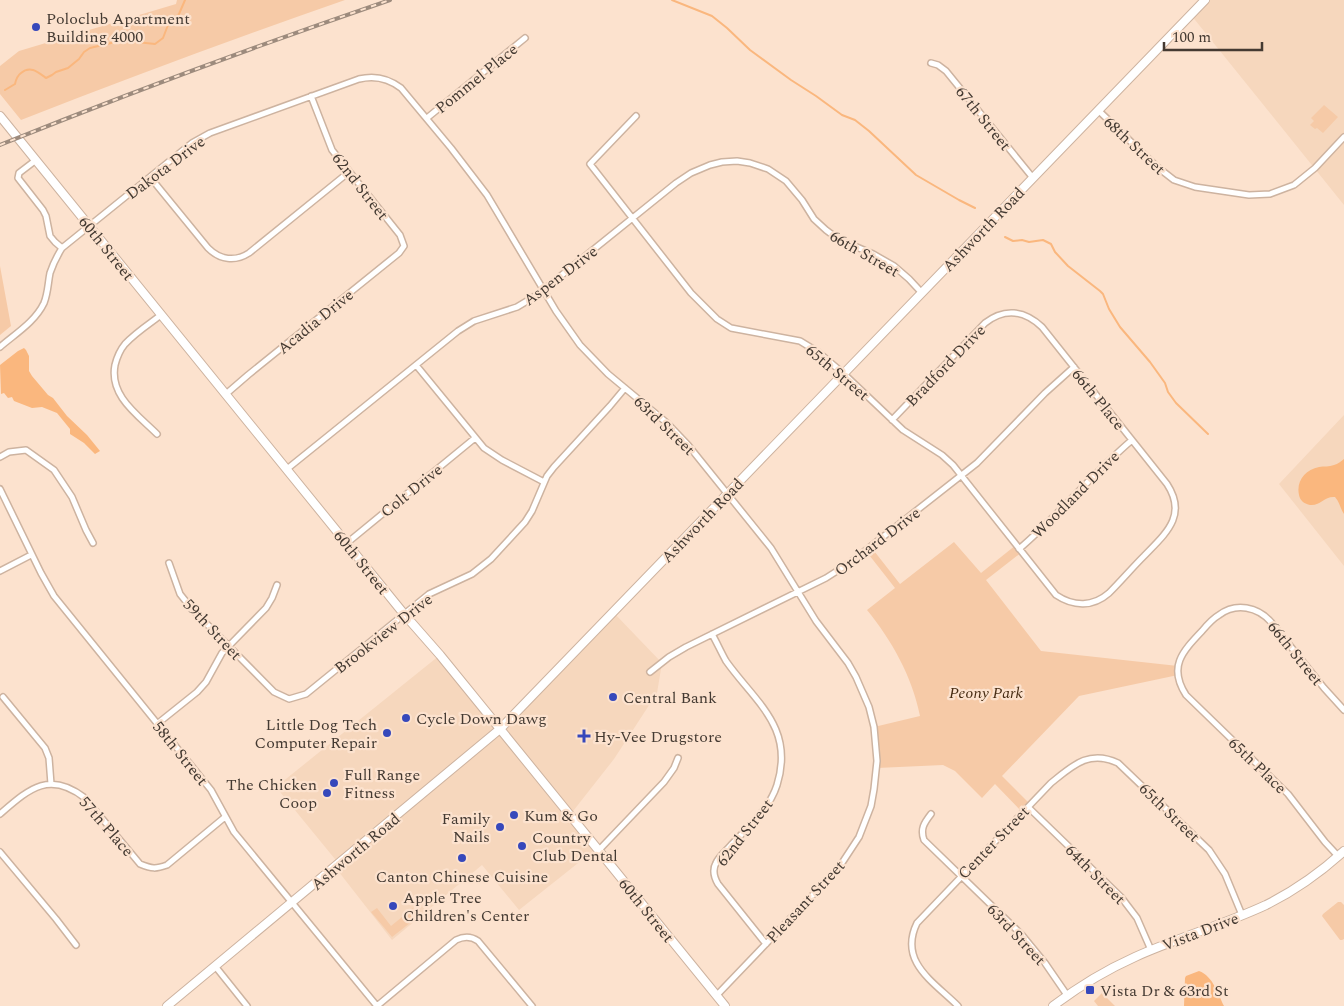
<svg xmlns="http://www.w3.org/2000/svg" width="1344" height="1006" viewBox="0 0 1344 1006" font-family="Spectral,serif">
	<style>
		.built { fill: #f6d7bd }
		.green { fill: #f6caa7 }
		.water { fill: #fab77e }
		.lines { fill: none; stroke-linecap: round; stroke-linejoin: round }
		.stream { stroke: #fab77e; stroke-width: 2 }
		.street-casing { stroke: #cdb3a0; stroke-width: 8 }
		.secondary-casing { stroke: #cdb3a0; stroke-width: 10 }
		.street { stroke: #fff; stroke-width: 5 }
		.secondary { stroke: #fff; stroke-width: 8 }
		.rail-casing { stroke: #9d8b7d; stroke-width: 4 }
		.rail { stroke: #fce2ce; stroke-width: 2; stroke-dasharray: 5.5; stroke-linecap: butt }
		.poi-dot { fill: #3648bb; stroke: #fce2ce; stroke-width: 2 }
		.labels { text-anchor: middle; stroke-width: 4.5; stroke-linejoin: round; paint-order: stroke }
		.poi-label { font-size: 16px; fill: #443a32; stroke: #fce2ce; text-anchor: start }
		.street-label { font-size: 16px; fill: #443a32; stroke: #fce2ce }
		.park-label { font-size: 16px; font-style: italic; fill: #472c13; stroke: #fce2ce }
	</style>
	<rect width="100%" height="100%" fill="#fce2ce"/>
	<path class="built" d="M 1205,0 L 1344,0 L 1344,205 L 1191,15 Z
		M 1344,415 L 1344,566 L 1279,484 Z
		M 613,612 L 662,663 L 657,693 L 614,759 L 570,815 L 597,848 L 519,910 L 482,865 L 392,940 L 335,867 L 339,864 L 276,787 L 440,655 L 500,729 Z"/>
	<path class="green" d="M 177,0 L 345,0 C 236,38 128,78 21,120 L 0,94 L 0,66 L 19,51 L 176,4 Z
		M 1324,105 L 1338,117 L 1323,133 L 1317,128 L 1315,129 L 1310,125 L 1314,121 L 1311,118 Z
		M 0,266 L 11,326 L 0,335 Z
		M 954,542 L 981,573 L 1016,545 L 1022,552 L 986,580 L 1041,651 L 1178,666 L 1178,675 L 1079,696 L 1002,776 L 1030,804 L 1022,812 L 995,784 L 982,798 L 955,771 L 943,765 L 877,768 L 874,727 L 920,716 C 912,676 892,641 867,610 L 895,588 L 866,551 L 871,547 L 900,584 Z
		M 1338,902 L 1341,902 L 1344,905 L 1344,939 L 1342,940 L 1340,940 L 1322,916 L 1323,914 Z
		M 377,908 L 391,926 L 413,908 L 419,916 L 392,937 L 371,912 Z
		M 1102,993 L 1115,1006 L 1098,1006 L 1094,1001 Z"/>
	<path class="water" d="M 24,348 L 26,350 L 29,356 L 29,371 L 32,376 L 48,395 L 53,398 L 67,416 L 87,435 L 100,451 L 95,454 L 84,443 L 70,434 L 70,429 L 57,413 L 42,407 L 32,408 L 14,401 L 12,397 L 8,398 L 4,393 L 1,394 L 0,365 L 18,351 Z
		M 1344,459 L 1344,514 C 1340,508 1340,503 1335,497 C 1324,496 1321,506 1310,505 C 1305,504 1300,501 1299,495 C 1296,481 1305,470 1319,467 C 1324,466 1329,467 1334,465 C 1338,464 1341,461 1344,459 Z
		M 1199,971 C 1213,976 1218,994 1224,1006 L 1184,1006 L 1185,978 L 1186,976 Z"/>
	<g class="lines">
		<path class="stream" d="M 672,0 L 712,16 L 727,28 L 750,50 L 791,80 L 816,96 L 842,115 L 855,120 L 869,131 L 916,175 L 959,200 L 975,208
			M 5,90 L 15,84 C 16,79 17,76 21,73 C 30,65 38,72 46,78 L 52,75 L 56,72 L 68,68 L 79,59 L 84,52 L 90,48 L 111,43 L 127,41 L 155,44 L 163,38 L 168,25 L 179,14 L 185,0
			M 1005,237 L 1013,241 L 1022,240 L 1029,242 L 1043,240 L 1051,244 L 1055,252 L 1068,266 L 1100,291 L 1103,294 L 1109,309 L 1120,327 L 1150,362 L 1165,383 L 1168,392 L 1176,403 L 1208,434"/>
		<g class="street-casing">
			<path id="street" d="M 931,63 L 938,65 L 946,71 L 1033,178
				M 1098,110 L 1156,166 L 1174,180 L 1195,187 L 1249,195 L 1270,194 L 1294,185 L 1315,168 L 1344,137
				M 636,116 L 590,164 L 691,293 L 717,319 L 731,328 L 800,341 L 818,352 L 844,374 L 903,430 L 942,455 L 953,465 L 1056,595 C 1074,607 1093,607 1109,593 C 1121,581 1132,568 1144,556 C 1165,534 1188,516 1167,484 L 1042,327 C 1024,310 1004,308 985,323 L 892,420
				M 427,118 L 525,38
				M 36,160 L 19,173 L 18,178 L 43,210 L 46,216 L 50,236 L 55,242 L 62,248
				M 150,177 L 208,248 C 220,260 235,262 249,253 L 349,172
				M 0,347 C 15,334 35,322 44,303 C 48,293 48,283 50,273 C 53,264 57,256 62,248 L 192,143 L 210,133 L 359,79 C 375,75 388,78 401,88 L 451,148 L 487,195 L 556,311 L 580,345 L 608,374 L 667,423 L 688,445 L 771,548 L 816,621 L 848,663 L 856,677 L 869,707 L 874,727 L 877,761 L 874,789 L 871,806 L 859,837 L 840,866 L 829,878 L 717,995
				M 416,365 L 484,448 L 502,460 L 544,482
				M 226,394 L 248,375 L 399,253 L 404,246 L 400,235 L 332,150 L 311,96
				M 157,434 C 138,415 109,396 115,365 C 117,357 120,350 125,344 C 135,333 149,324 161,315
				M 0,457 L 9,452 L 26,450 L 54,470 L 72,497 L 86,530 L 93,543
				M 287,469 L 458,331 L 474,321 L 517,307 L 537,295 L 676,183 L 691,173 L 710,165 L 722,162 L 737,161 L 750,163 L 768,169 L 786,181 L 802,200 L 814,219 L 826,230 L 838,239 L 873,254 L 894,266 L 909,279 L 922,293
				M 0,489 L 41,573 L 54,596 L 211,790 L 234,832 L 377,1006 L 456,940 C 464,936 471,936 478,941 L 532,1006
				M 347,543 L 475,438
				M 1019,549 C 1059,515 1092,474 1132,440
				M 169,563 L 180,594 L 192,609 L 274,692 L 289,699 L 306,694 L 429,594 L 472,574 L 491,559 L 525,522 L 532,511 L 547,476 L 554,467 L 610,406 L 625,388
				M 0,571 L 31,555
				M 712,634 C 717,643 721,652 726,661 C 755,702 795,727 777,785 C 769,810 748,827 731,845 C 726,851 719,856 716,863 C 712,870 714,877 718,884 L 766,944
				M 650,672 L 669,657 L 686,647 L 826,578 L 851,562 L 977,463 L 1045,393 L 1074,367
				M 3,697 L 45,748 L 49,758 L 51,784
				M 157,724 L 197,692 L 206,682 L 222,653 L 266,608 L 272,598 L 277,585
				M 1028,807 L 1121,897 L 1137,918 L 1151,950
				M 0,814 C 29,789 49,770 85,798 L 140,864 C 152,869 156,869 167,865 L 225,817
				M 931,814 C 924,823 920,829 924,840 L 1022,935 L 1045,963 L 1067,995
				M 599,850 L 664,782 L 674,768 L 678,758
				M 0,852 L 56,919 L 76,945
				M 1338,856 L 1325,842 L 1288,794 L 1186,695 C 1168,667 1182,652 1202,631 C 1207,625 1212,619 1219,615 C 1236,602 1258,607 1271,622 L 1324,688 L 1344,710
				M 215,966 L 247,1006
				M 958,1006 C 934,982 898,962 917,923 L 1051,783 C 1072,766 1089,749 1118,763 L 1209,850 L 1225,874 L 1242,915"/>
		</g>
		<g class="secondary-casing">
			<path id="secondary" d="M 0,116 L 404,614 L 440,655 L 725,1006
				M 167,1006 L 500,729 L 1205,0
				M 1053,1006 C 1078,987 1106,970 1135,957 C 1177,938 1223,925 1266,905 C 1294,891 1321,872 1344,851"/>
		</g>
		<use href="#street" class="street"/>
		<use href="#secondary" class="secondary"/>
		<g class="rail-casing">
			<path id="rail" d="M 0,145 C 129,93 259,45 390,0"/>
		</g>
		<use href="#rail" class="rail"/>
	</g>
	<g class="poi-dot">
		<circle cx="36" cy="27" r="5"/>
		<circle cx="613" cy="697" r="5"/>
		<circle cx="406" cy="718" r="5"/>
		<circle cx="387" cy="733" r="5"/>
		<path d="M581.5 728.5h5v5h5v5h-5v5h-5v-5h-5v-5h5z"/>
		<circle cx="334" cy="783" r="5"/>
		<circle cx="327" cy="793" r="5"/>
		<circle cx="514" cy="815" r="5"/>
		<circle cx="500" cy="827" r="5"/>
		<circle cx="522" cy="846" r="5"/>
		<circle cx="462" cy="858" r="5"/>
		<circle cx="393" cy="906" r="5"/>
		<rect x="1085" y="985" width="10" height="10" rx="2.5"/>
	</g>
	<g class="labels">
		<g class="poi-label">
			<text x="46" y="24">Poloclub Apartment<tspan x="46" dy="18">Building 4000</tspan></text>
			<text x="623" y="703">Central Bank</text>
			<text x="416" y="724">Cycle Down Dawg</text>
			<text x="377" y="730" text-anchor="end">Little Dog Tech<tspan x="377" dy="18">Computer Repair</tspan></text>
			<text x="594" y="742">Hy-Vee Drugstore</text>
			<text x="344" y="780">Full Range<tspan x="344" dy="18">Fitness</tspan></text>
			<text x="317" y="790" text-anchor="end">The Chicken<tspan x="317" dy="18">Coop</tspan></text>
			<text x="524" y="821">Kum &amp; Go</text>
			<text x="490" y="824" text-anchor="end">Family<tspan x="490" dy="18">Nails</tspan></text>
			<text x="532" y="843">Country<tspan x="532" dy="18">Club Dental</tspan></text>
			<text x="462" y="882" text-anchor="middle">Canton Chinese Cuisine</text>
			<text x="403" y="903">Apple Tree<tspan x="403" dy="18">Children's Center</tspan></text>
			<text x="1100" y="996">Vista Dr &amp; 63rd St</text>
		</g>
		<g class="street-label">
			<text transform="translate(476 78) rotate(-39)" y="6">Pommel Place</text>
			<text transform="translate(984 118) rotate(51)" y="6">67th Street</text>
			<text transform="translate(1135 145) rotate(43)" y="6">68th Street</text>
			<text transform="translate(165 167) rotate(-37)" y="6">Dakota Drive</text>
			<text transform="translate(361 186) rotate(52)" y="6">62nd Street</text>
			<text transform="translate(983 229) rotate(-46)" y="6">Ashworth Road</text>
			<text transform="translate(107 248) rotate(51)" y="6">60th Street</text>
			<text transform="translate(865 253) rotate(30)" y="6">66th Street</text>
			<text transform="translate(560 275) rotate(-37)" y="6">Aspen Drive</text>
			<text transform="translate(315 321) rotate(-39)" y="6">Acadia Drive</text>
			<text transform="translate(945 365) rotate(-46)" y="6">Bradford Drive</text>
			<text transform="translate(838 372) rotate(40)" y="6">65th Street</text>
			<text transform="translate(1099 399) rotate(51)" y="6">66th Place</text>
			<text transform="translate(665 425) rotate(44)" y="6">63rd Street</text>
			<text transform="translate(411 490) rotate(-39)" y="6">Colt Drive</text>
			<text transform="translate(1075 494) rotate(-45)" y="6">Woodland Drive</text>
			<text transform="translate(702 520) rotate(-46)" y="6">Ashworth Road</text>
			<text transform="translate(877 541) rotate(-37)" y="6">Orchard Drive</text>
			<text transform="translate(362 562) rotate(51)" y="6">60th Street</text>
			<text transform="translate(213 629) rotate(47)" y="6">59th Street</text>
			<text transform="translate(383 633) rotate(-38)" y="6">Brookview Drive</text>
			<text transform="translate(1296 653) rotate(51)" y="6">66th Street</text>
			<text transform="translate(181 753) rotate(51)" y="6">58th Street</text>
			<text transform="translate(1258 765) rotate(44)" y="6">65th Place</text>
			<text transform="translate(1170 812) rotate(44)" y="6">65th Street</text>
			<text transform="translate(107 826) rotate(49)" y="6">57th Place</text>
			<text transform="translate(744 832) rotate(-52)" y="6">62nd Street</text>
			<text transform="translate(993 842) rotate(-46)" y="6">Center Street</text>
			<text transform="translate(355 851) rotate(-40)" y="6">Ashworth Road</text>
			<text transform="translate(1096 874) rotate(45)" y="6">64th Street</text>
			<text transform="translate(805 901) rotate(-47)" y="6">Pleasant Street</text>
			<text transform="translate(647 910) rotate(51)" y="6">60th Street</text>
			<text transform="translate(1200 931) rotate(-21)" y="6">Vista Drive</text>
			<text transform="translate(1017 934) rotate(47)" y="6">63rd Street</text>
		</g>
		<g class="park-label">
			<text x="986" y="698">Peony Park</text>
		</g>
	</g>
	<path d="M1164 42v8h98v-8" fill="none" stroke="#443a32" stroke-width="2.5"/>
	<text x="1172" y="42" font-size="15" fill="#443a32" stroke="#fce2ce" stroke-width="4" paint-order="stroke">100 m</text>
</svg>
